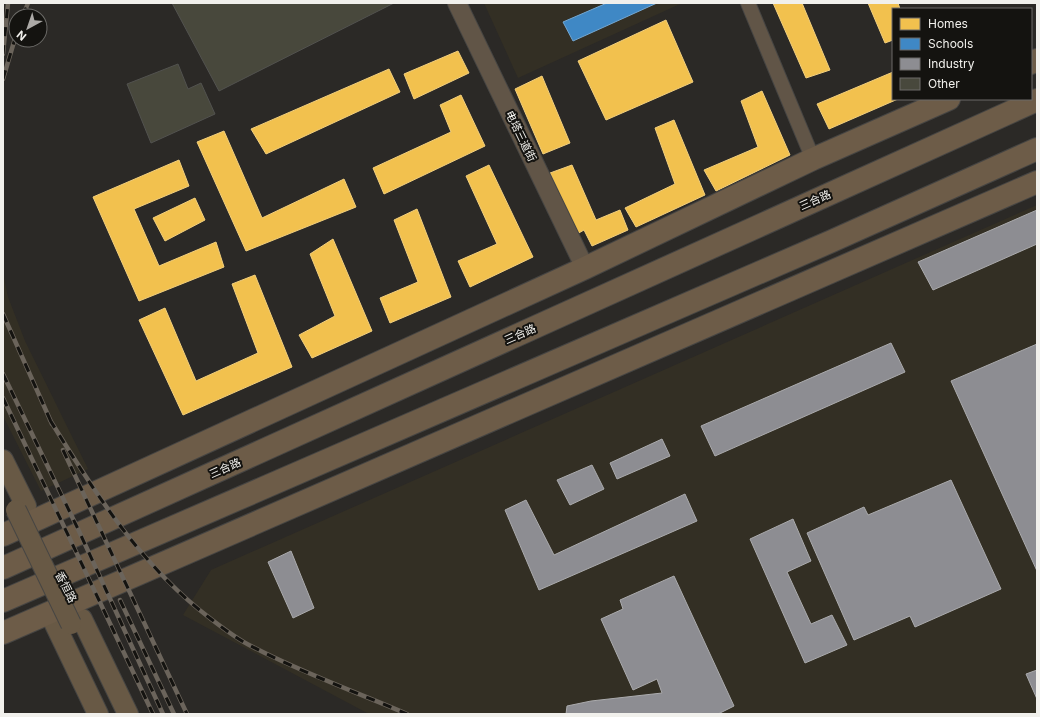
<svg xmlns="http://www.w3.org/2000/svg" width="1040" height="717" viewBox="0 0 1040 717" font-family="Inter,'Noto Sans SC',sans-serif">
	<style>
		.built { fill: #332f24 }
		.homes { fill: #f2c14e; stroke: #f2cf7d }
		.schools { fill: #3f88c5; stroke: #74a7d1 }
		.industry { fill: #8d8d92; stroke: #ababad }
		.building { fill: #48483c; stroke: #52524f }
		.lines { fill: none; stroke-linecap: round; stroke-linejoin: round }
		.minor-casing { stroke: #464543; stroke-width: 16 }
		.tertiary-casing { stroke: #464543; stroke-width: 20 }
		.secondary-casing { stroke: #464543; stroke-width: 22 }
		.trunk-casing { stroke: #464543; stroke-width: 24 }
		.minor { stroke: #615547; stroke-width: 14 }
		.tertiary { stroke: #615547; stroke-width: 18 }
		.secondary { stroke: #685945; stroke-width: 20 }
		.trunk { stroke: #6d5c48; stroke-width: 22 }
		.rail-casing { stroke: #6b645b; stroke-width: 4.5 }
		.rail { stroke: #141310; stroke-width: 3; stroke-dasharray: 9; stroke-linecap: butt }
		.secondary-bridge-casing { stroke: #464543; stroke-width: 22; stroke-linecap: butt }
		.secondary-bridge { stroke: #685945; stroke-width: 20 }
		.labels { text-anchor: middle; stroke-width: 4; stroke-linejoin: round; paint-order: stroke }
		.street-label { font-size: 11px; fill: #f1f0ec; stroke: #141310 }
	</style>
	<rect width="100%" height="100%" fill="#2b2926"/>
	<path class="built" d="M 484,3 L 679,3 L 680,4 L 518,78 Z
		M 1037,205 L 1037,714 L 369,714 L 183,615 L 211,570 Z
		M 3,273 L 8,297 L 25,341 L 88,469 L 41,491 L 3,416 Z"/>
	<path class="homes" d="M 773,3 L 802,3 L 830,70 L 806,78 Z
		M 868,3 L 898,3 L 900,9 L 893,9 L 893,40 L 885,43 Z
		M 666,20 L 693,82 L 606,120 L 578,61 Z
		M 458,51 L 469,73 L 414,99 L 404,74 Z
		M 389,69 L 400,92 L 266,154 L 251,129 Z
		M 893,72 L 893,99 L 898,99 L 829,129 L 817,104 Z
		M 542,76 L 570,143 L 543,154 L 515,89 Z
		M 762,91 L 790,155 L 716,191 L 704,170 L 758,147 L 741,101 Z
		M 461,95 L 485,146 L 384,194 L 373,168 L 451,132 L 440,105 Z
		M 674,120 L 705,195 L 636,227 L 625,208 L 675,184 L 655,128 Z
		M 224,131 L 262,218 L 344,179 L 356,207 L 246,251 L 197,142 Z
		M 179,160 L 189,186 L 134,209 L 159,266 L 216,242 L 224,267 L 139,301 L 93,197 Z
		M 489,165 L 533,257 L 470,287 L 458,261 L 497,244 L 466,176 Z
		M 572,165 L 596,220 L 620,210 L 628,230 L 592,246 L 584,230 L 577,234 L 550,173 Z
		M 195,198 L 205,220 L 165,241 L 153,218 Z
		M 417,209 L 451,297 L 390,323 L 380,298 L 418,282 L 394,220 Z
		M 333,239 L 372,331 L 312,358 L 299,335 L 335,316 L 310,254 Z
		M 255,275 L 292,367 L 183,415 L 139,320 L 165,308 L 196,381 L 258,353 L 232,284 Z"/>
	<path class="schools" d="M 607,3 L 657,3 L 573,41 L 563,22 Z"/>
	<path class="industry" d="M 1037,210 L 1037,244 L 933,290 L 918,262 Z
		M 891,343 L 905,372 L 715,456 L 701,426 Z
		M 1037,344 L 1037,571 L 951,381 Z
		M 662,439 L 670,456 L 617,479 L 610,463 Z
		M 592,465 L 604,489 L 570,505 L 557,480 Z
		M 951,480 L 1001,589 L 915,627 L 910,616 L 854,640 L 807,533 L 864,507 L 868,515 Z
		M 685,494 L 697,521 L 539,590 L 505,510 L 526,500 L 554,555 Z
		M 793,519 L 811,561 L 787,572 L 811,624 L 832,615 L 847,645 L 805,663 L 750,539 Z
		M 291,551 L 314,608 L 293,618 L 268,562 Z
		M 674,576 L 734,706 L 718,714 L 566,714 L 567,706 L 591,701 L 662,693 L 657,679 L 633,690 L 601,619 L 623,609 L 620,600 Z
		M 1037,670 L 1037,699 L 1026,674 Z"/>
	<path class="building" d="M 172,3 L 394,3 L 219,91 Z
		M 178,64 L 188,89 L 201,83 L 215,114 L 151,143 L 127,84 Z"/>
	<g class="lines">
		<g class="minor-casing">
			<path id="minor" d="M 748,3 L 813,159"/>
		</g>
		<g class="tertiary-casing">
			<path id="tertiary" d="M 457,3 L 585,268"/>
		</g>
		<g class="secondary-casing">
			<path id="secondary" d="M 3,460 L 26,506
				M 50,614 L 98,714
				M 82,619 L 128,714"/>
		</g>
		<g class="trunk-casing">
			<path id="trunk" d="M 1031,63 L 1037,60
				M 3,535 L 585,268 L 813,159 L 949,99
				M 3,568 L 1037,100
				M 3,601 L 832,241 L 1037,149
				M 3,633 L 1037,182"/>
		</g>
		<use href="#minor" class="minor"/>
		<use href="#tertiary" class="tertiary"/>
		<use href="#secondary" class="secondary"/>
		<use href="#trunk" class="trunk"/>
		<g class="rail-casing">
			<path id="rail" d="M 23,16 L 28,3
				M 3,54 L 8,3
				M 3,79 L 16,35
				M 3,314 L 52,424
				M 3,374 L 78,529 L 163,714
				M 3,398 L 153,714
				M 50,420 C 95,493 141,566 211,619 C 224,629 237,639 251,646 C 300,672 356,692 407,714
				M 63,450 L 187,714
				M 120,600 L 174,714"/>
		</g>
		<use href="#rail" class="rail"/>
		<g class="secondary-bridge-casing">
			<path id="secondary-bridge" d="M 16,510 L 71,624"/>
		</g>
		<use href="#secondary-bridge" class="secondary-bridge"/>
	</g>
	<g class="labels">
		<g class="street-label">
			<text transform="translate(521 136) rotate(64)" y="4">电塔三道街</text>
			<text transform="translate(815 200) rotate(-24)" y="4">三合路</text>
			<text transform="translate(520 334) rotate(-24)" y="4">三合路</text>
			<text transform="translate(225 468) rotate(-24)" y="4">三合路</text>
			<text transform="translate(66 587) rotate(63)" y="4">香恒路</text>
		</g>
	</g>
	<rect width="1040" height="717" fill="none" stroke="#f1f0ec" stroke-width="8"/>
	<rect x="892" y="8" width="140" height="92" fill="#141310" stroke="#6c6b68"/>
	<rect x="900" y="18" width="20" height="12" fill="#f2c14e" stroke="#6c6b68"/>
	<text x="928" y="28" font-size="12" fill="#f1f0ec">Homes</text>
	<rect x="900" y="38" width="20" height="12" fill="#3f88c5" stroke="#6c6b68"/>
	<text x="928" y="48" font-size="12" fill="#f1f0ec">Schools</text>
	<rect x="900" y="58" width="20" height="12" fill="#8d8d92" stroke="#6c6b68"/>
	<text x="928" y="68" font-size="12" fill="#f1f0ec">Industry</text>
	<rect x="900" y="78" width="20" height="12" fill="#48483c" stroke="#6c6b68"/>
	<text x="928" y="88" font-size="12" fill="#f1f0ec">Other</text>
	<g transform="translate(28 28) rotate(220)"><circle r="19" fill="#141310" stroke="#6c6b68"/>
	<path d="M0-3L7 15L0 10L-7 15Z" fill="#acaaa7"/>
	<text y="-6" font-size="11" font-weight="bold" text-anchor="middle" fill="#f1f0ec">N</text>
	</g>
</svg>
